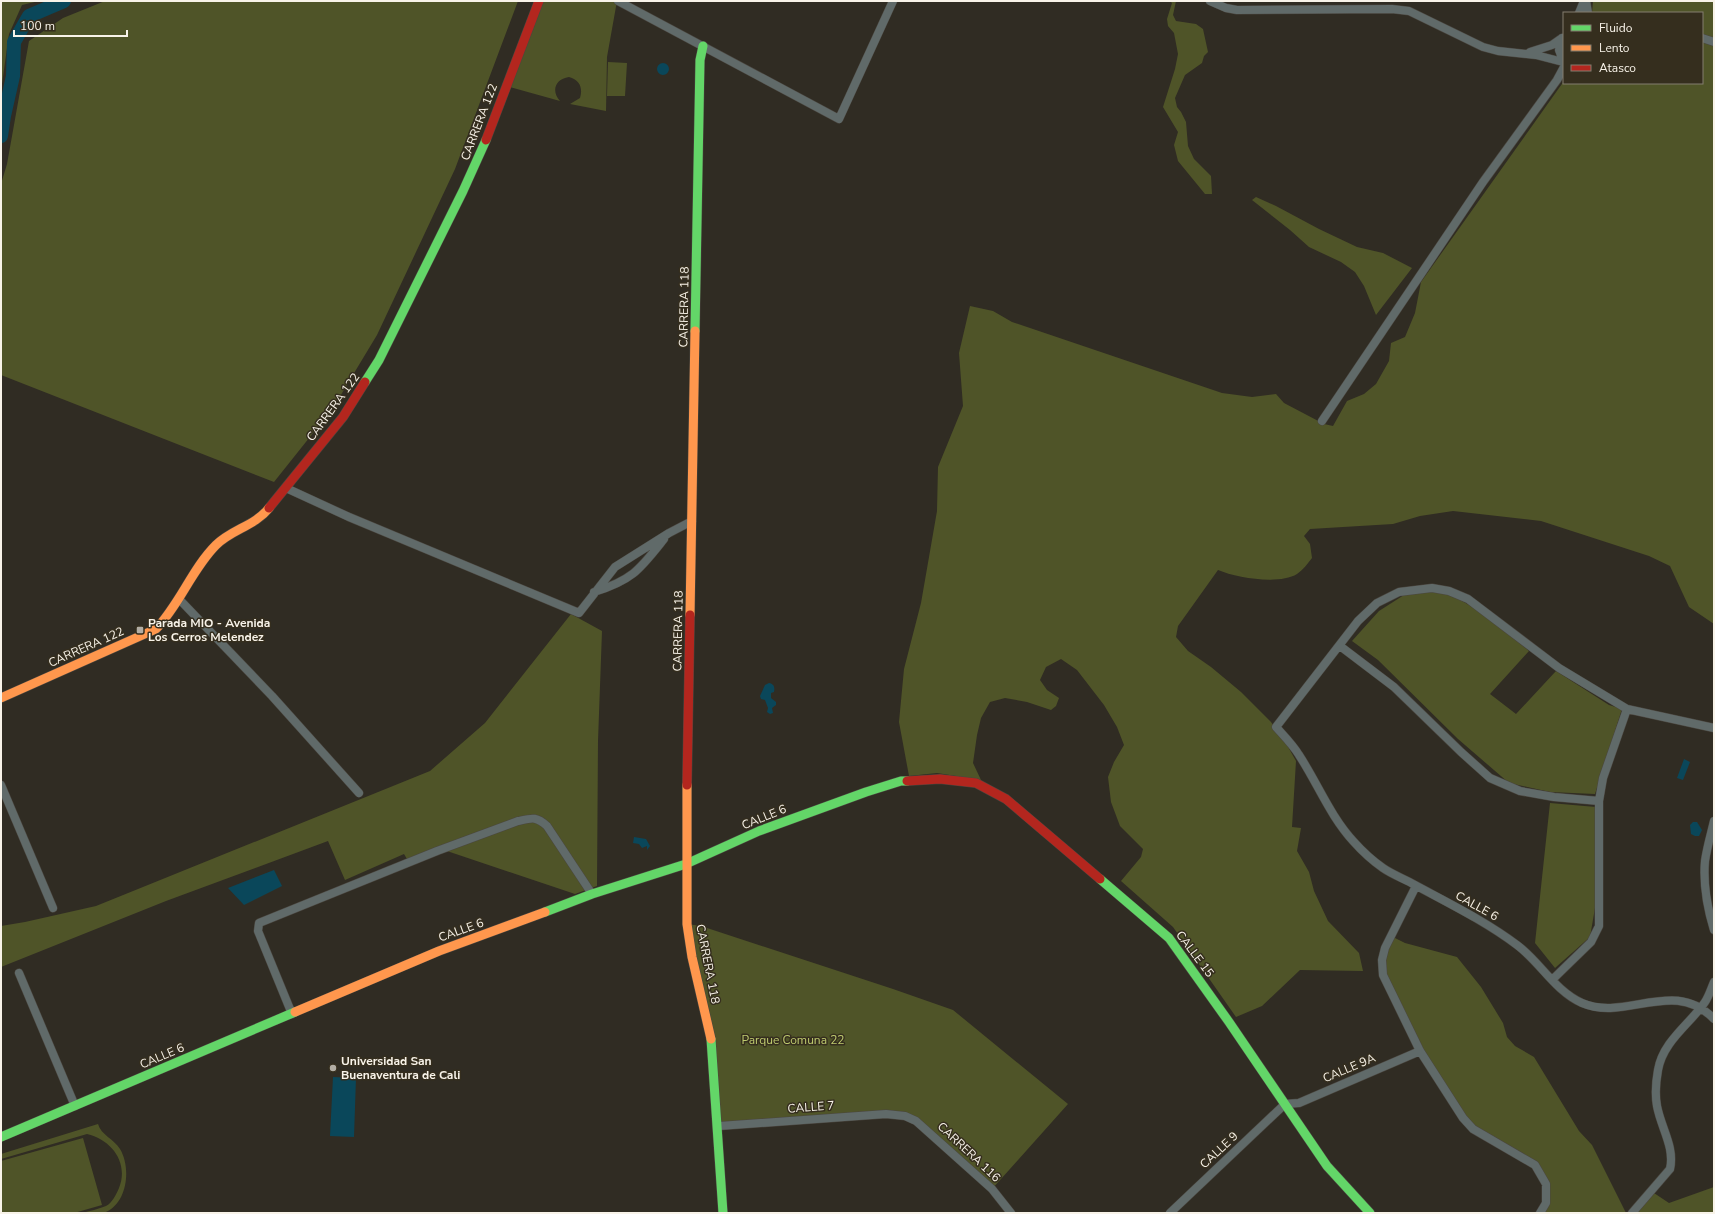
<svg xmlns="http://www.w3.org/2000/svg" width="1715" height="1214" viewBox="0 0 1715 1214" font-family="'Nunito Sans',sans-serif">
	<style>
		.green { fill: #4f5428 }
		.water { fill: #0a475a }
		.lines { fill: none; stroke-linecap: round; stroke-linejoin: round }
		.river { stroke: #0a475a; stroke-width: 14 }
		.street-casing { stroke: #4b4740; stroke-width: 9 }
		.fast-casing { stroke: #4b4740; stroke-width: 10 }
		.slow-casing { stroke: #4b4740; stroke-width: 10 }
		.jam-casing { stroke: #4b4740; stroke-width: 10 }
		.street { stroke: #606a69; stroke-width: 8 }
		.fast { stroke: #63d668; stroke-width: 9 }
		.slow { stroke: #ff974d; stroke-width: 9 }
		.jam { stroke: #b3261e; stroke-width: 9 }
		.poi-dot { fill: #b2ada4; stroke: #352e1e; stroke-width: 1.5 }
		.labels { text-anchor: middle; stroke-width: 3; stroke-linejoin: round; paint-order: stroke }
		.street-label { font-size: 12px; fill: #f8f3e9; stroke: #352e1e }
		.poi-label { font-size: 12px; font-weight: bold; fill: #f8f3e9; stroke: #352e1e; text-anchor: start }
		.park-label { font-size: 12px; fill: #bfcb6f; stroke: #352e1e }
	</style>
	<rect width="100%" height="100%" fill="#302c23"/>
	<path class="green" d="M 1,1 L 39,1 L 22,5 L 9,34 L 1,91 Z
		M 105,1 L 518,1 L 455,169 L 377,335 L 333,408 L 274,482 L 1,375 L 1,184 L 7,164 L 29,41 L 63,18 Z
		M 539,1 L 617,1 L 607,57 L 606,111 L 570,104 L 580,98 C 583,88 580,80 569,77 C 555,79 551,91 560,101 L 506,86 Z
		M 1170,1 L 1176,1 L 1173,15 L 1176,21 L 1196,24 L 1203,29 L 1208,52 L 1204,56 L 1202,63 L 1185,75 L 1175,98 L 1177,107 L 1181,112 L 1186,122 L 1188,146 L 1194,159 L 1211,176 L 1212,194 L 1205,194 L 1178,161 L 1174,145 L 1178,132 L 1163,107 L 1175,69 L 1178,54 L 1174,33 L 1168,26 L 1167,19 L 1172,3 Z
		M 1593,1 L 1714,1 L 1714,624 L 1689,607 L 1670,566 L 1649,556 L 1541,521 L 1453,511 L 1420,516 L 1393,524 L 1310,529 L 1304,536 L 1310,544 L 1312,558 C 1308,563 1303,570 1297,574 C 1279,585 1237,578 1218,570 L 1178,626 L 1176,637 L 1188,651 L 1211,667 L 1241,692 L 1271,722 L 1287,745 L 1296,761 L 1292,827 L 1301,828 L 1297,851 L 1309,872 L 1314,891 L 1328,921 L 1359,953 L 1363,971 L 1300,970 L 1262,1006 L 1236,1017 L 1173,927 L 1121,881 L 1141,857 L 1143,849 L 1120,826 L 1111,802 L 1108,777 L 1114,762 L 1124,745 L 1117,727 L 1104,705 L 1077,670 L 1061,659 L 1046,667 L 1040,680 L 1047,690 L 1059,698 L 1056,706 L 1051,710 L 1027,702 L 1005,698 L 990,702 L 981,718 L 977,735 L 973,763 L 981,780 L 937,773 L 909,776 L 899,722 L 904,669 L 921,603 L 937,511 L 938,467 L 963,406 L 959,353 L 970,306 L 993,311 L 1012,322 L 1222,393 L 1252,397 L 1276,394 L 1284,403 L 1324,424 L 1333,426 L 1347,401 L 1364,394 L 1376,384 L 1389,361 L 1391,343 L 1405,337 L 1415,313 L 1421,282 L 1564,81 L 1564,83 L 1702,83 L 1702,13 L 1592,13 Z
		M 608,62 L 627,63 L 625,96 L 607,96 Z
		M 1256,197 L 1276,206 L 1319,229 L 1357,247 L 1383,253 L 1412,268 L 1376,315 L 1364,286 L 1355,272 L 1341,262 L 1309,247 L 1290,230 L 1252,200 Z
		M 1426,592 L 1443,592 L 1464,602 L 1488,617 L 1529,651 L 1490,694 L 1516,714 L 1556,671 L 1609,705 L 1622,709 L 1595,794 L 1550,792 L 1509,783 L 1458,739 L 1378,660 L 1352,641 L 1379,611 L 1404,595 Z
		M 571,614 L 602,631 L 598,741 L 597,886 L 575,894 L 444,850 L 410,864 L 404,854 L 345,880 L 328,841 L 166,901 L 1,967 L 1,926 L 25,922 L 96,906 L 430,771 L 485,723 Z
		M 1550,803 L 1596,807 L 1595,908 L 1590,937 L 1555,968 L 1535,943 Z
		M 687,924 L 701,926 L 893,989 L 953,1010 L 1068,1104 L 992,1189 L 905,1116 L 719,1126 L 712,1042 Z
		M 1391,936 L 1405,943 L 1457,957 L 1481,987 L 1503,1023 L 1507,1037 L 1515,1046 L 1534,1057 L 1579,1131 L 1592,1145 L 1626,1213 L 1540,1213 L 1546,1184 L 1535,1165 L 1473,1129 L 1420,1051 L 1383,975 L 1385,948 Z
		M 98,1124 C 101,1135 114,1139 120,1149 C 131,1167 128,1202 106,1212 C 99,1214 89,1213 82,1213 C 89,1211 99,1209 106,1206 C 112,1203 116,1195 119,1188 C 129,1163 112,1140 87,1134 L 1,1159 L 1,1154 Z
		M 83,1138 L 102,1205 L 74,1213 L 1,1213 L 1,1161 Z
		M 1714,1187 L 1714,1213 L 1632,1213 L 1651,1191 L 1669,1203 Z"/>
	<path class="water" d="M657 69a6 6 0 1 1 12 0a6 6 0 1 1-12 0Z
		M 769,683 C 774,684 775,687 774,692 L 771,693 L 771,698 L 776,702 L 776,705 L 772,708 L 773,713 L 770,714 L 767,712 L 768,708 L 765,700 L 761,699 L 760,696 L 765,685 Z
		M 1684,759 L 1690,762 L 1683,780 L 1677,778 Z
		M 1693,822 L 1697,822 L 1702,830 L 1699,836 L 1695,836 L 1691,834 L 1690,825 Z
		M 634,837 L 646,839 L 650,846 L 647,850 L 647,846 L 642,848 L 639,844 L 633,843 Z
		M 274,870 L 282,886 L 244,905 L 228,888 Z
		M 333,1077 L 356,1078 L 354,1137 L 330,1136 Z"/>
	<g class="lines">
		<path class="river" d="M 1,136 L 4,116 L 13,76 L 14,42 L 29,16 L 64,1"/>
		<g class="street-casing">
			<path id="street" d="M 618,1 L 839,119 L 893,1
				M 1210,1 L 1226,8 L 1237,10 L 1392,9 L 1409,11 L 1483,47 L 1498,51 L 1536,55 L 1563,62
				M 1586,1 L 1588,13
				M 1579,13 L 1584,1
				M 1562,38 L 1559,50 L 1564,63
				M 1702,38 L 1714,42
				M 1530,52 L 1552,45 L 1562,38
				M 1322,421 L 1483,182 L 1557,80 L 1564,67
				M 286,488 L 349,517 L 579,613 L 615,567 L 669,533 L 692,521
				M 594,592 C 633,580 640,569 664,539
				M 179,599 L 272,696 L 359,793
				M 1340,646 L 1394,687 L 1461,752 L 1490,778 L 1520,791 L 1554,797 L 1599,801
				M 1714,728 L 1627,709 L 1559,668 L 1468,599 L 1449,591 L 1432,588 L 1399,592 L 1377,603 L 1358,621 L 1276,727 C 1284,736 1293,745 1299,755 C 1318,784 1330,816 1354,842 C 1362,851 1373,861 1383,868 C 1393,875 1405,879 1415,885 C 1450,904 1485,921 1517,945 C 1540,962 1555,991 1582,1003 C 1626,1022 1674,977 1714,1019
				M 1,785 L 53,908
				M 1714,821 C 1711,834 1707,847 1705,861 C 1703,884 1707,907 1714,930
				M 1416,886 L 1385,948 L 1382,960 L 1383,975 L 1420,1051 L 1463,1118 L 1473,1129 L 1535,1165 L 1546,1184 L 1546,1203 L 1540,1213
				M 19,973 L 75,1106
				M 1553,979 L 1591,942 L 1599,926 L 1599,801 L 1603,778 L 1627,709
				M 292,1014 L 258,931 L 259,923 L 437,851 L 518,821 C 532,818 536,816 547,826 L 592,894
				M 719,1126 L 886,1114 L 905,1116 L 916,1121 L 992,1189 L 1011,1213
				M 1170,1213 L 1285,1104 L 1299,1103 L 1420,1051
				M 1632,1213 L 1670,1169 C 1675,1147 1661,1128 1657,1106 C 1655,1095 1656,1081 1658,1070 C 1663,1041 1690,1024 1705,1002 C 1709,996 1711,989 1714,982"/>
		</g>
		<g class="fast-casing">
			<path id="fast" d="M 695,331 L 700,60 L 703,46
				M 365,382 L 379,360 L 463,191 L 486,140
				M 1100,879 L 1169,938 L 1229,1022 L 1327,1166 L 1370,1213
				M 545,912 L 592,894 L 686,864 L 759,831 L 866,792 L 901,781 L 907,781
				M 711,1039 L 723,1213
				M 1,1137 L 295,1012"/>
		</g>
		<g class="slow-casing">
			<path id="slow" d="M 690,615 L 695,331
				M 1,698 L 156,629 C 180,604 192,569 216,545 C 232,529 255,526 269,508
				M 687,785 L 687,924 L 692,957 L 711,1039
				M 295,1012 L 439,951 L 545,912"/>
		</g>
		<g class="jam-casing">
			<path id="jam" d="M 486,140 L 539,1
				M 269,508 L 343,417 L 365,382
				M 907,781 L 940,779 L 976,783 L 1006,799 L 1100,879
				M 687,785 L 690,615"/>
		</g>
		<use href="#street" class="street"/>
		<use href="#fast" class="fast"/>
		<use href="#slow" class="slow"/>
		<use href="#jam" class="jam"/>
	</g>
	<g class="poi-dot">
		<rect x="136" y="626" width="8" height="8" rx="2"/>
		<circle cx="333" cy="1068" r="4"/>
	</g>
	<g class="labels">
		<g class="street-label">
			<text transform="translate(479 122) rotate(-69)" y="4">CARRERA 122</text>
			<text transform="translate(684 307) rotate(-89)" y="4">CARRERA 118</text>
			<text transform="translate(333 407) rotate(-54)" y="4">CARRERA 122</text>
			<text transform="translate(678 631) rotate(-89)" y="4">CARRERA 118</text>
			<text transform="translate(86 647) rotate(-24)" y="4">CARRERA 122</text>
			<text transform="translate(764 817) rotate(-22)" y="4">CALLE 6</text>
			<text transform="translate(1477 906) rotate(29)" y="4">CALLE 6</text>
			<text transform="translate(461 930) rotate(-20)" y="4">CALLE 6</text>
			<text transform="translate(1195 954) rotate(53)" y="4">CALLE 15</text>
			<text transform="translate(708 964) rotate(79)" y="4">CARRERA 118</text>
			<text transform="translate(162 1056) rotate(-23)" y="4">CALLE 6</text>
			<text transform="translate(1349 1068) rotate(-23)" y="4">CALLE 9A</text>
			<text transform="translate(811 1107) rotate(-4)" y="4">CALLE 7</text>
			<text transform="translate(1219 1150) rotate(-43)" y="4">CALLE 9</text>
			<text transform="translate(969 1152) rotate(43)" y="4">CARRERA 116</text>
		</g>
		<g class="poi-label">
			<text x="148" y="627">Parada MIO - Avenida<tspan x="148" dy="14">Los Cerros Melendez</tspan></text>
			<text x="341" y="1065">Universidad San<tspan x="341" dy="14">Buenaventura de Cali</tspan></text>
		</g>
		<g class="park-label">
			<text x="793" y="1044">Parque Comuna 22</text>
		</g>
	</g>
	<rect width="1715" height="1214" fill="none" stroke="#f8f3e9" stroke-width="4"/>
	<rect x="1563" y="12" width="140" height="72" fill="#352e1e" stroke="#837d6f"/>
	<rect x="1571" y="25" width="20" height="6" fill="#63d668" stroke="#837d6f"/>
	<text x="1599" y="32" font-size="12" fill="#f8f3e9">Fluido</text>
	<rect x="1571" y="45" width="20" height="6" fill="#ff974d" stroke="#837d6f"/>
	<text x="1599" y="52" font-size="12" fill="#f8f3e9">Lento</text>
	<rect x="1571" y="65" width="20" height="6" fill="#b3261e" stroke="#837d6f"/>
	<text x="1599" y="72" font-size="12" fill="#f8f3e9">Atasco</text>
	<path d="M14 30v6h113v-6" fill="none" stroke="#f8f3e9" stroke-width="2"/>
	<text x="20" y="30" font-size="12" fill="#f8f3e9" stroke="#352e1e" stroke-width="3" paint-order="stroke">100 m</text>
</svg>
